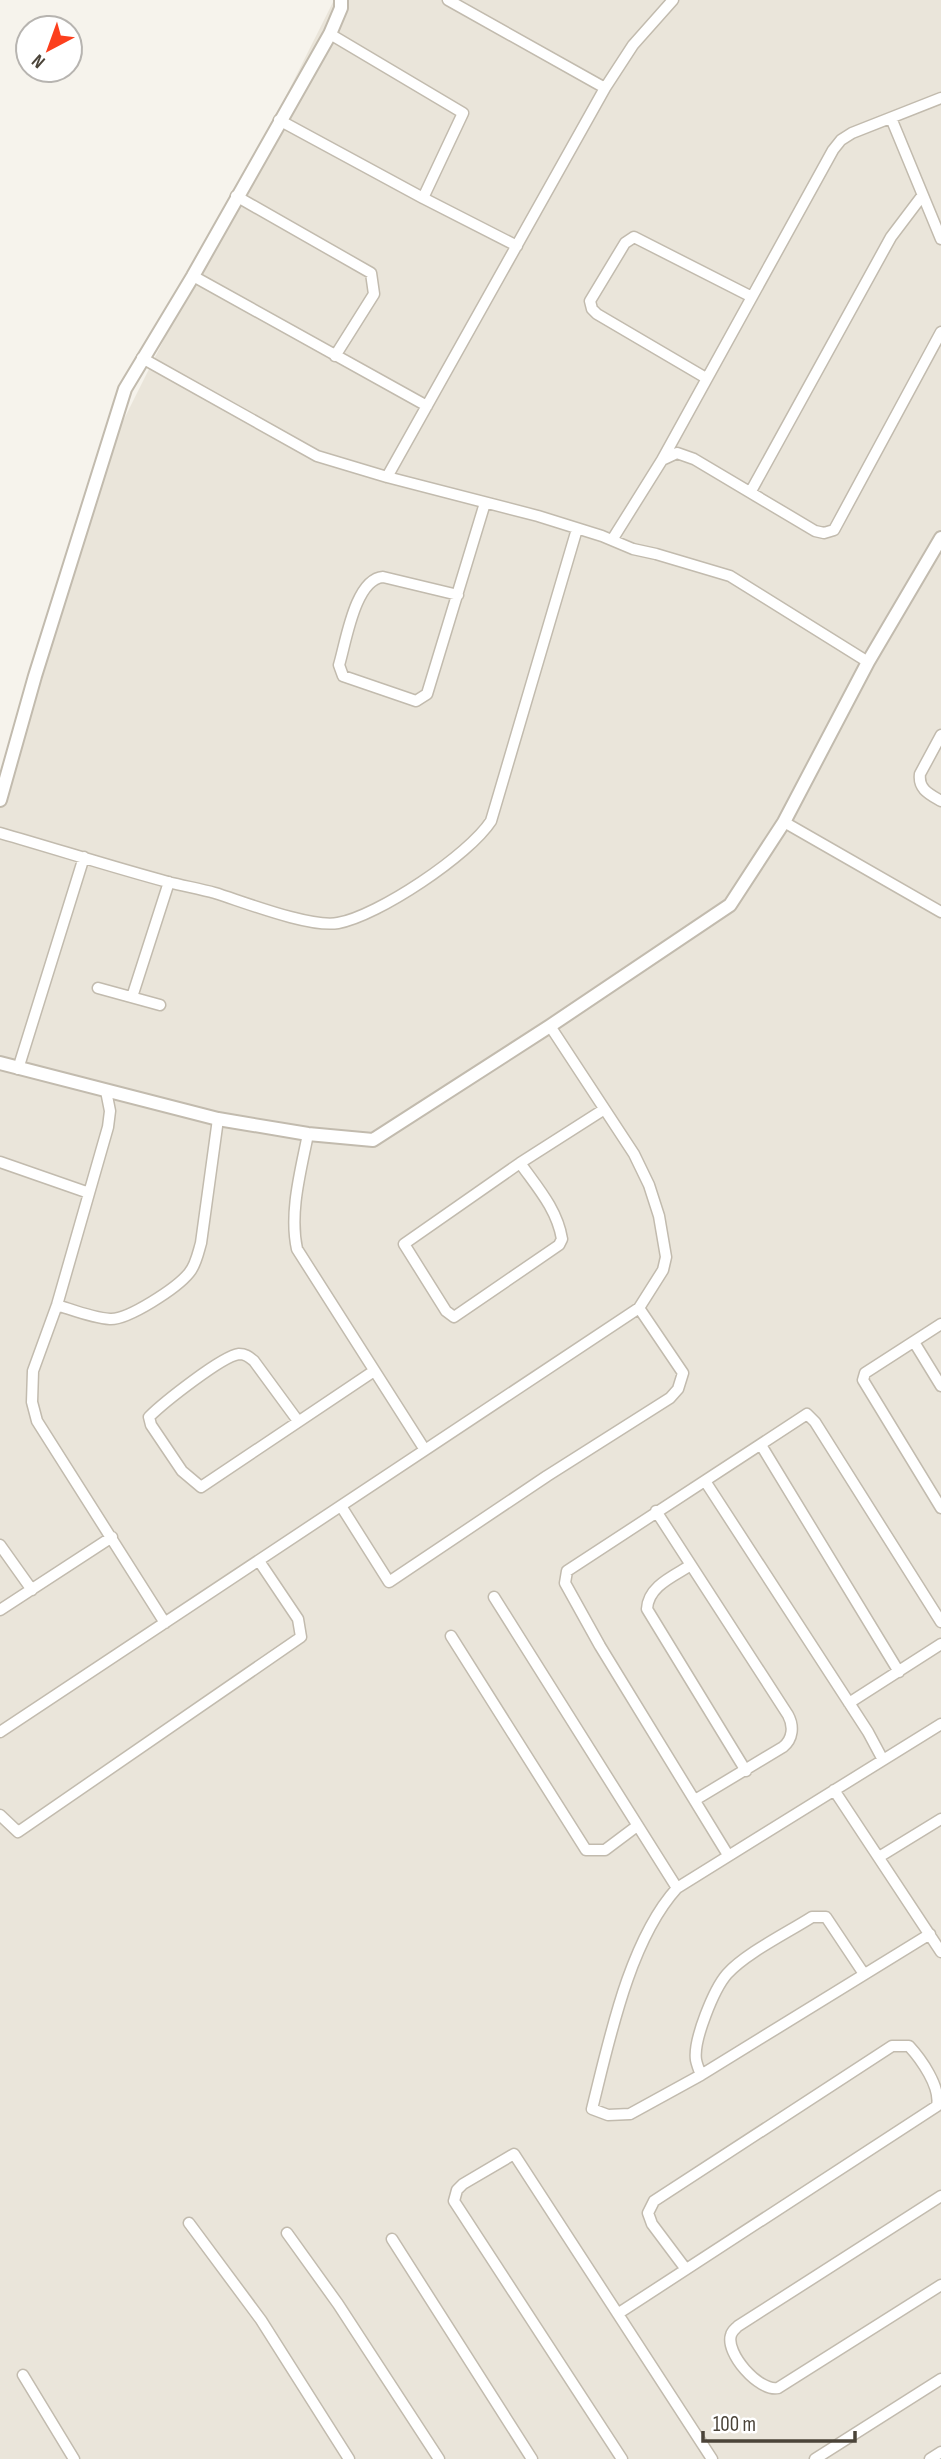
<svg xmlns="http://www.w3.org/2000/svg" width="941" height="2459" viewBox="0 0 941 2459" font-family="'Sofia Sans Condensed',sans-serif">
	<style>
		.residential { fill: #eae5da }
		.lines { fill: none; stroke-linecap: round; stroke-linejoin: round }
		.minor-casing { stroke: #c2bbae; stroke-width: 13 }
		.tertiary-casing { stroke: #c2bbae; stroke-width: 16 }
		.minor { stroke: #fff; stroke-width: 10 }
		.tertiary { stroke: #fff; stroke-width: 12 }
	</style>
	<rect width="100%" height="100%" fill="#f6f3ec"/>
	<path class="residential" d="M 334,0 L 941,0 L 941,2459 L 0,2459 L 0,794 L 111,445 Z"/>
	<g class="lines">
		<g class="minor-casing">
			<path id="minor" d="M 448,0 L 605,88
				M 330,34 L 463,113 L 423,198
				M 891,118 L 941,239
				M 279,120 L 423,198 L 517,246
				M 236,196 L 371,273 L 374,294 L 335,356
				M 193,276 L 427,406
				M 142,358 L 317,456 L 387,477 L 538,516 L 602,536 L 633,549 L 656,554 L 730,576 L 868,662
				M 706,378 L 597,314 L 592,309 L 590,301 L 625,243 L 634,237 L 752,297
				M 662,460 L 677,453 L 694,459 L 815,531 L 824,533 L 834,530 L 941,332
				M 387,477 L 605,88 L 633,45 L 673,0
				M 751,491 L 891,237 L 922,196
				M 612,540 L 662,460 L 833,150 L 841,140 L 852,133 L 941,98
				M 458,595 L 383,577 C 355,579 346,642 339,665 L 343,676 L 416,701 L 427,694 L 485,503
				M 941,735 L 920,774 C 918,789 929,794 941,801
				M 784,822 L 941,912
				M 0,833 C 56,849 112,867 168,882 C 184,886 200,889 215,893 C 244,902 310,928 338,923 C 378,916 469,855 491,821 L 577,529
				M 98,988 L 160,1005
				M 132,997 L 169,882
				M 18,1069 L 84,857
				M 106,1091 L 110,1111 L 108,1127 L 57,1305 L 33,1371 L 32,1402 L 37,1421 L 165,1623
				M 308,1134 C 301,1170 289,1212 297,1249 L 425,1450
				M 0,1162 L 89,1193
				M 520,1163 C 537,1187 557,1209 562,1239 L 559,1245 L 454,1317 L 446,1311 L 404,1244 L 520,1163 L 603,1110
				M 57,1305 C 73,1310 93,1318 110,1319 C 128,1320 177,1288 189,1273 C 196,1265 198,1253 201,1243 L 218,1119
				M 941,1324 L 865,1373 L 863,1380 L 941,1508
				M 914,1342 L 941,1386
				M 298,1421 L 254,1361 C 249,1357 246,1354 239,1354 C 222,1356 163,1403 149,1417 L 151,1425 L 182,1471 L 201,1487 L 374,1371
				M 761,1445 L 899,1672
				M 705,1481 L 868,1732 L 883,1760
				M 341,1506 L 389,1582 L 547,1476 L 670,1398 L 678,1389 L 683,1373 L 639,1308
				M 656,1511 L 788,1715 C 794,1726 793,1739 783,1747 L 695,1800
				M 0,1545 L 32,1590
				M 691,1565 C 674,1576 648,1586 647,1609 L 746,1771
				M 494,1597 L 677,1888
				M 0,1610 L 112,1537
				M 451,1636 L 586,1850 L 605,1850 L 637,1826
				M 849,1703 L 941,1644
				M 0,1732 L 639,1308 L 663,1270 L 666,1257 L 659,1216 L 649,1185 L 634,1154 L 550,1026
				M 834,1790 L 941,1952
				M 0,1815 L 18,1832 L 301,1637 L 298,1619 L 259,1561
				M 728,1855 L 600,1646 L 565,1583 L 567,1571 L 807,1414 L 815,1422 L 941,1622
				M 879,1857 L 941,1819
				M 930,1934 L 701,2075 L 630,2114 L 608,2115 L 592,2109 C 609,2041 629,1941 677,1888 L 941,1724
				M 701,2075 C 699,2070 697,2065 696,2060 C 693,2040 714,1989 727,1974 C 746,1953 787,1933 812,1917 L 826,1917 L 864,1974
				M 941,2196 L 738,2326 C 735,2329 732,2331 731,2335 C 725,2353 759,2392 778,2388 L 941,2285
				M 189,2223 L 261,2320 L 349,2459
				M 287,2233 L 338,2304 L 439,2459
				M 392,2239 L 532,2459
				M 619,2313 L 937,2106 C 941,2087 921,2059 909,2046 L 892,2046 L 654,2201 L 648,2213 L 652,2224 L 685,2268
				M 23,2375 L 74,2459
				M 622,2459 L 454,2201 L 457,2190 L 463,2184 L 514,2154 L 712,2459
				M 815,2459 L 941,2379
				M 930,2459 L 941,2452"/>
		</g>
		<g class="tertiary-casing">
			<path id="tertiary" d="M 0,800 L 35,676 L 125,389 L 193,276 L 330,34 L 341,8 L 341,0
				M 0,1063 L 218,1119 L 308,1134 L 373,1140 L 550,1026 L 730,905 L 784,822 L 868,662 L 941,538"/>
		</g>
		<use href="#minor" class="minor"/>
		<use href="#tertiary" class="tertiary"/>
	</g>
	<g transform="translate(49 49) rotate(221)"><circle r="33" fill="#ffffff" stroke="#b7b4b0" stroke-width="2"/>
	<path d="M0-5L12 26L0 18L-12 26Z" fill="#fc3f1d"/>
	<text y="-10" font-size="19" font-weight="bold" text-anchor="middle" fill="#4b4439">N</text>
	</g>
	<path d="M703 2431v10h152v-10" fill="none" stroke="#4b4439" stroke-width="3.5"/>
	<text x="713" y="2431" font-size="21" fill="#4b4439" stroke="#ffffff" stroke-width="5" paint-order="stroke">100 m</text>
</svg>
